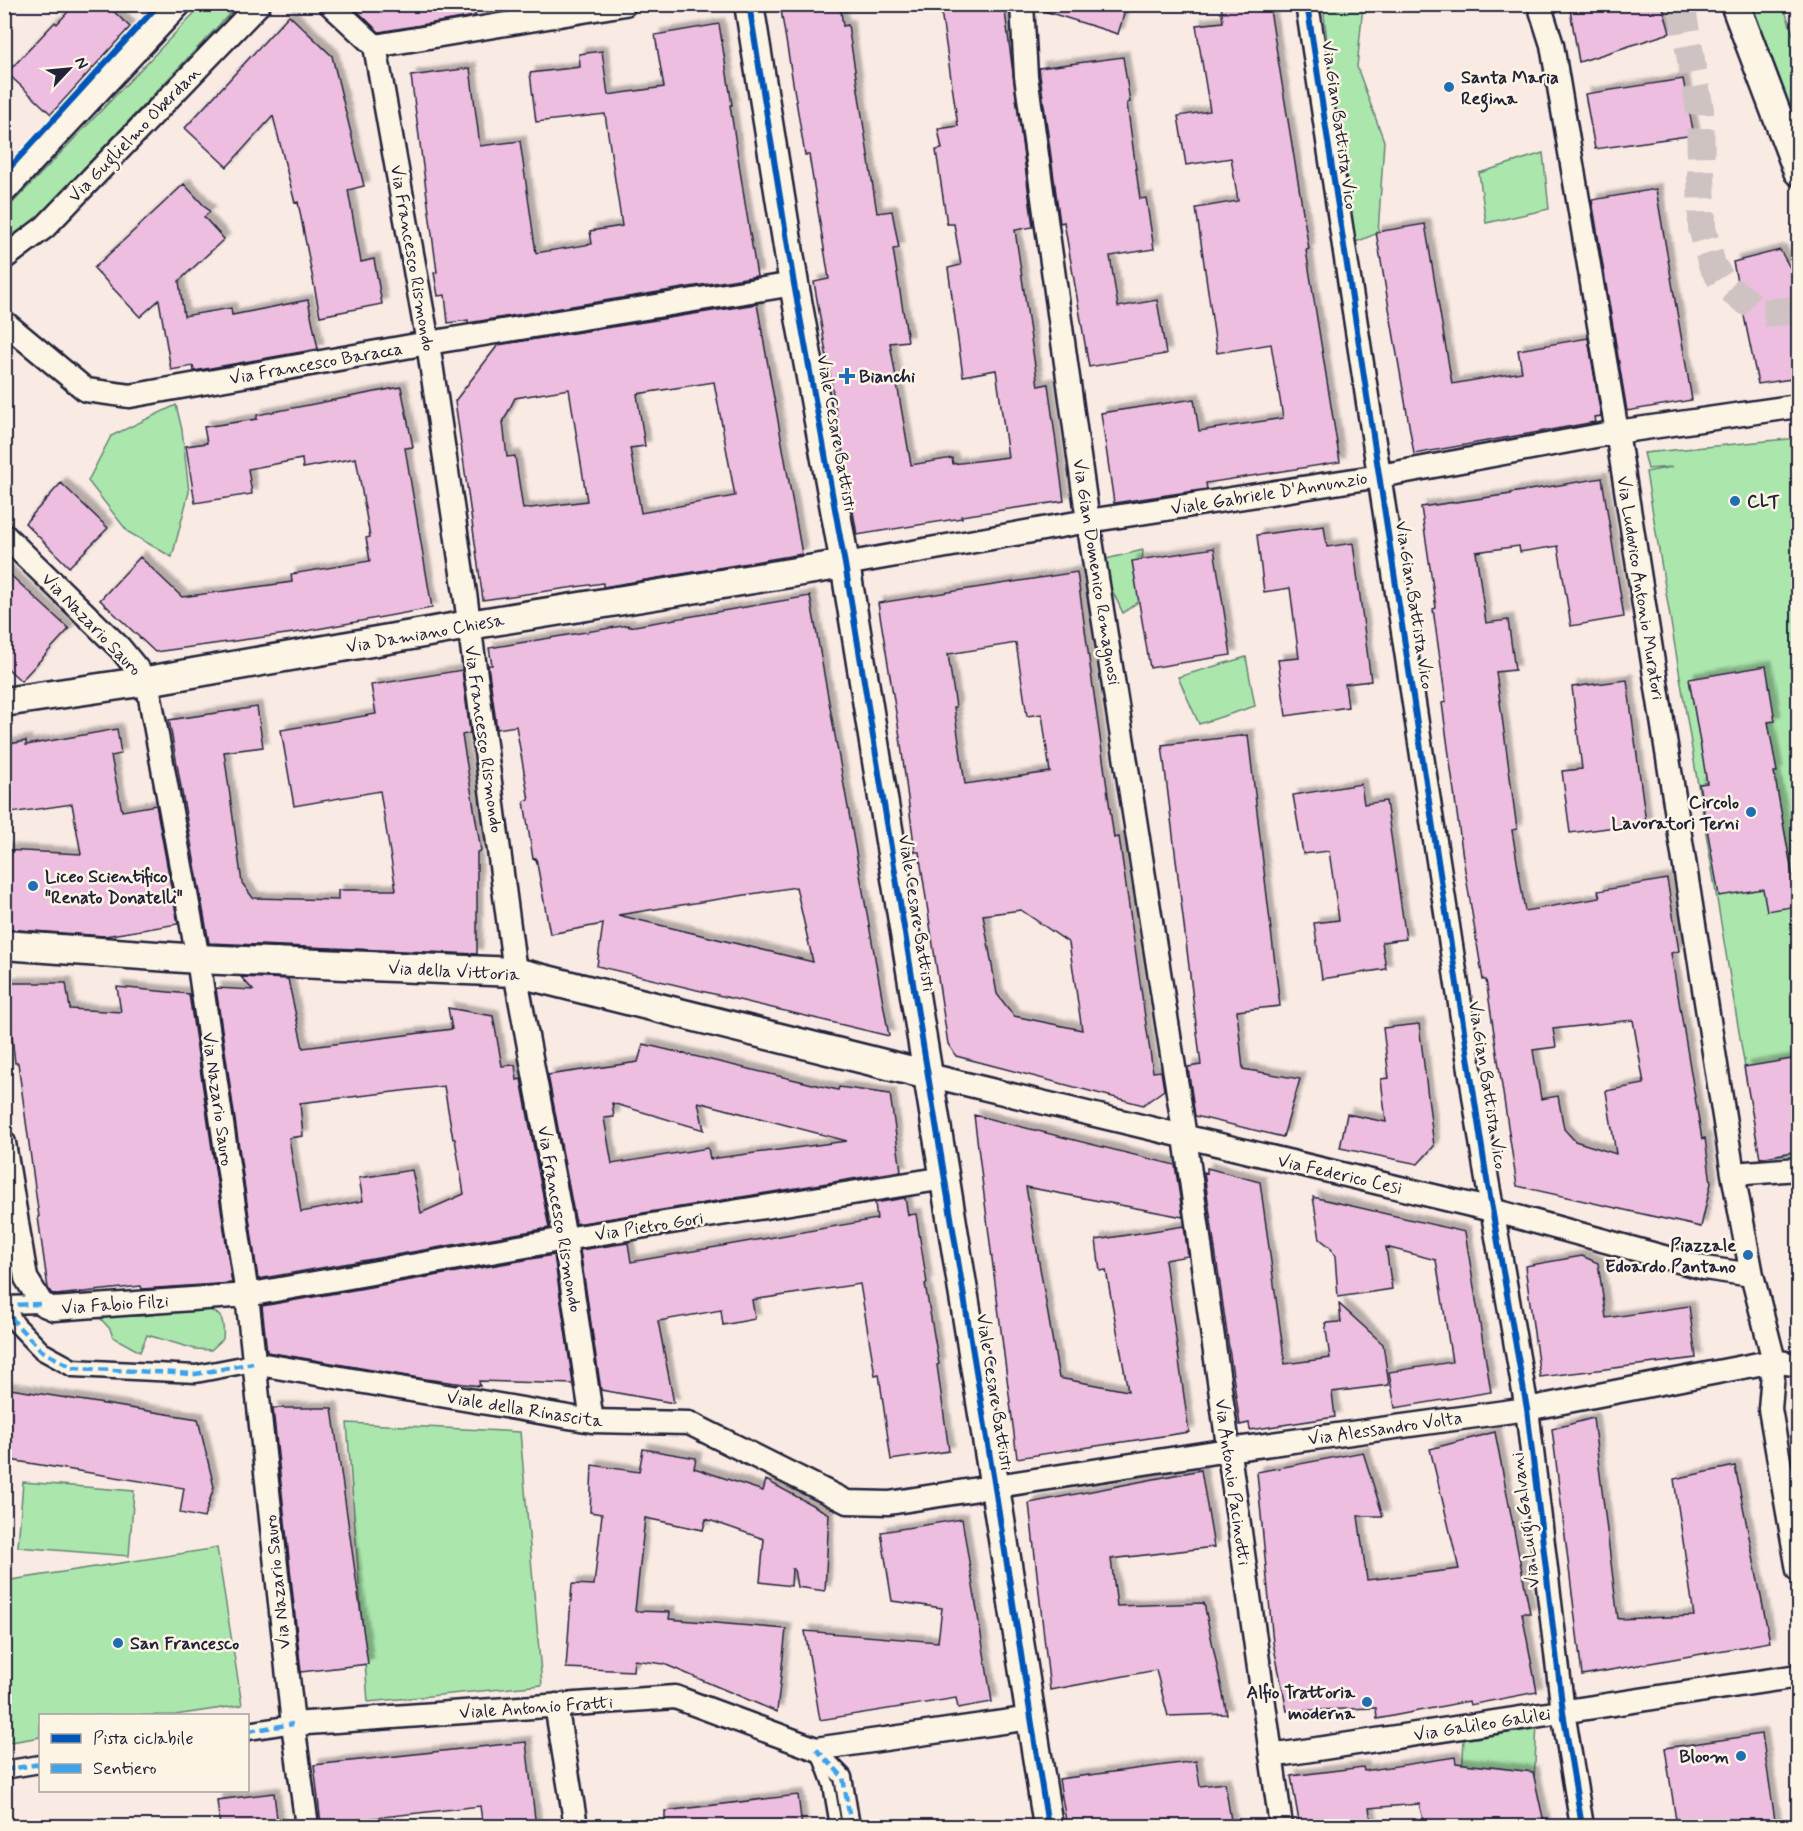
<svg xmlns="http://www.w3.org/2000/svg" width="1803" height="1831" viewBox="0 0 1803 1831" font-family="Mynerve,sans-serif">
	<style>
		.green { fill: #abe7ad; stroke: #668474; stroke-width: 1.5 }
		.building { fill: #edbedf; stroke: #22223b; stroke-width: 1.5; fill-rule: evenodd; filter: url(#shadow) }
		.lines { fill: none; stroke-linecap: round; stroke-linejoin: round }
		.tertiary-tunnel { stroke: #cec2c2; stroke-width: 28; stroke-dasharray: 28 14; stroke-linecap: butt }
		.service-casing { stroke: #22223b; stroke-width: 15 }
		.pedestrian-casing { stroke: #22223b; stroke-width: 21 }
		.minor-casing { stroke: #22223b; stroke-width: 27 }
		.tertiary-casing { stroke: #22223b; stroke-width: 33 }
		.service { stroke: #fcf5e5; stroke-width: 10 }
		.pedestrian { stroke: #fcf5e5; stroke-width: 16 }
		.minor { stroke: #fcf5e5; stroke-width: 22 }
		.tertiary { stroke: #fcf5e5; stroke-width: 28 }
		.quiet { stroke: #3ea2ec; stroke-width: 4.5; stroke-dasharray: 9 4.5; stroke-linecap: butt }
		.cycleway-casing { stroke: #fcf5e5; stroke-width: 10 }
		.cycleway { stroke: #0057b8; stroke-width: 6 }
		.poi-dot { fill: #1f6fb2; stroke: #fcf5e5; stroke-width: 2 }
		.labels { text-anchor: middle; stroke-width: 5; stroke-linejoin: round; paint-order: stroke }
		.poi-label { font-size: 18px; font-weight: bold; fill: #22223b; stroke: #fcf5e5; text-anchor: start }
		.street-label { font-size: 18px; fill: #22223b; stroke: #fcf5e5 }
	</style>
	<defs>
		<filter id="shadow"><feDropShadow dx="5.5" dy="-5.5" stdDeviation="1.5" flood-color="#0004"/></filter>
	</defs>
	<rect width="100%" height="100%" fill="#f9eae4"/>
	<filter id="ink" filterUnits="userSpaceOnUse"><feTurbulence type="fractalNoise" baseFrequency=".0167" numOctaves="2"/><feDisplacementMap in="SourceGraphic" scale="12" xChannelSelector="R" yChannelSelector="G"/><feConvolveMatrix kernelMatrix="1 2 1 2 8 2 1 2 1" color-interpolation-filters="sRGB"/></filter>
	<g filter="url(#ink)">
		<path class="green" d="M 202,5 L 238,5 L 17,239 L 5,237 L 5,211 Z
			M 1323,5 L 1363,5 L 1357,67 L 1384,141 L 1378,233 L 1349,245 Z
			M 1746,5 L 1783,5 L 1798,48 L 1798,166 Z
			M 1543,153 L 1549,209 L 1486,223 L 1479,173 Z
			M 176,405 L 182,430 L 189,492 L 172,557 L 128,532 L 88,481 L 111,436 Z
			M 1798,438 L 1798,1153 L 1760,1158 L 1646,472 L 1672,467 L 1648,469 L 1644,453 Z
			M 1143,550 L 1140,600 L 1123,613 L 1098,561 Z
			M 1246,657 L 1255,706 L 1199,724 L 1178,677 Z
			M 199,1308 C 221,1311 225,1317 223,1339 L 211,1350 L 195,1349 L 147,1335 L 140,1352 L 113,1337 L 110,1329 L 100,1318 L 101,1316 L 143,1316 Z
			M 347,1423 L 520,1432 L 542,1685 L 368,1702 Z
			M 23,1482 L 134,1491 L 129,1556 L 18,1547 Z
			M 217,1548 L 242,1705 L 175,1715 L 40,1716 L 40,1737 L 5,1743 L 5,1581 Z
			M 1537,1723 L 1534,1782 L 1462,1777 L 1464,1738 Z"/>
		<path class="building" d="M 75,4 L 106,4 L 130,27 L 51,114 L 7,73 L 55,22 L 57,24 Z
			M 350,4 L 474,4 L 475,16 L 379,32 Z
			M 780,4 L 840,4 L 843,26 L 848,25 L 877,213 L 892,211 L 899,248 L 893,249 L 908,341 L 890,343 L 911,465 L 952,458 L 953,464 L 1008,457 L 996,370 L 963,376 L 948,268 L 961,265 L 954,224 L 947,224 L 936,150 L 942,149 L 938,129 L 958,126 L 940,4 L 1004,4 L 1033,227 L 1015,230 L 1038,386 L 1048,384 L 1064,501 L 961,516 L 962,518 L 857,535 L 814,282 L 829,279 L 809,155 L 805,155 Z
			M 1042,4 L 1127,4 L 1118,34 L 1041,10 Z
			M 1221,4 L 1269,4 L 1309,249 L 1306,250 L 1340,462 L 1206,483 L 1207,489 L 1114,503 L 1101,413 L 1194,399 L 1199,431 L 1283,418 L 1271,344 L 1217,353 L 1196,208 L 1238,201 L 1231,158 L 1186,165 L 1178,116 L 1210,111 L 1196,25 L 1223,22 Z
			M 1569,4 L 1662,4 L 1670,33 L 1579,62 Z
			M 289,15 L 332,56 L 364,186 L 348,190 L 361,262 L 374,259 L 382,304 L 320,316 L 298,202 L 295,203 L 273,116 L 227,167 L 185,128 Z
			M 719,24 L 732,105 L 730,105 L 745,203 L 757,276 L 468,323 L 468,320 L 448,323 L 445,295 L 438,296 L 434,273 L 437,272 L 411,76 L 470,68 L 480,146 L 520,141 L 536,253 L 592,244 L 590,231 L 622,226 L 605,114 L 536,122 L 530,73 L 580,67 L 579,54 L 602,51 L 608,95 L 664,87 L 655,35 Z
			M 1123,57 L 1130,102 L 1127,103 L 1140,199 L 1146,198 L 1154,249 L 1110,256 L 1118,307 L 1157,300 L 1166,354 L 1089,367 L 1064,222 L 1060,223 L 1039,68 Z
			M 1683,79 L 1694,135 L 1595,149 L 1585,94 Z
			M 184,184 L 210,212 L 204,217 L 224,239 L 179,281 L 184,316 L 231,308 L 232,315 L 308,300 L 318,349 L 194,371 L 193,366 L 171,370 L 159,300 L 140,317 L 94,268 Z
			M 1656,189 L 1692,400 L 1627,411 L 1592,200 Z
			M 1425,224 L 1452,384 L 1522,372 L 1518,350 L 1588,338 L 1601,416 L 1594,417 L 1595,422 L 1414,454 L 1376,232 Z
			M 1780,250 L 1798,282 L 1798,378 L 1758,384 L 1733,262 Z
			M 757,304 L 802,554 L 603,587 L 603,583 L 483,600 L 455,401 L 498,345 ZM 714,382 L 735,496 L 641,513 L 630,448 L 645,446 L 637,394 ZM 569,389 L 587,501 L 523,509 L 515,456 L 507,457 L 503,422 L 515,398 Z
			M 401,387 L 413,447 L 405,448 L 432,608 L 301,632 L 155,652 L 100,600 L 140,557 L 182,597 L 292,582 L 291,574 L 370,561 L 366,538 L 370,537 L 356,458 L 303,468 L 302,459 L 248,469 L 252,494 L 195,503 L 186,446 L 207,443 L 204,427 L 257,419 L 257,415 Z
			M 1602,478 L 1624,617 L 1571,626 L 1558,546 L 1520,552 L 1519,546 L 1476,552 L 1486,623 L 1508,620 L 1515,670 L 1496,672 L 1517,829 L 1512,830 L 1525,911 L 1600,898 L 1598,891 L 1667,879 L 1679,951 L 1671,953 L 1702,1139 L 1705,1138 L 1711,1183 L 1701,1227 L 1517,1186 L 1486,980 L 1483,980 L 1463,858 L 1442,703 L 1446,702 L 1433,609 L 1436,608 L 1421,507 L 1511,494 L 1511,493 ZM 1633,1020 L 1644,1084 L 1606,1091 L 1616,1154 L 1575,1141 L 1564,1129 L 1558,1096 L 1541,1099 L 1533,1050 L 1556,1047 L 1553,1029 Z
			M 61,483 L 108,528 L 69,567 L 25,523 Z
			M 1324,526 L 1327,547 L 1353,543 L 1371,681 L 1345,684 L 1348,707 L 1286,716 L 1278,660 L 1299,658 L 1290,588 L 1264,592 L 1257,535 Z
			M 1214,548 L 1231,655 L 1150,668 L 1132,561 Z
			M 4,569 L 69,629 L 21,681 L 4,665 Z
			M 1077,572 L 1114,838 L 1119,837 L 1153,1072 L 1161,1071 L 1164,1090 L 1143,1105 L 956,1056 L 948,1044 L 919,852 L 915,852 L 900,737 L 878,603 ZM 1016,643 L 1027,716 L 1042,714 L 1050,772 L 965,784 L 954,707 L 956,707 L 948,654 ZM 1021,910 L 1069,943 L 1082,1030 L 1014,1016 L 997,994 L 983,915 Z
			M 810,596 L 889,1036 L 597,966 L 603,924 L 550,934 L 536,858 L 533,859 L 524,801 L 529,800 L 516,726 L 497,729 L 488,665 L 492,665 L 489,648 L 628,625 L 629,627 ZM 796,887 L 813,962 L 618,915 Z
			M 1766,666 L 1775,721 L 1768,722 L 1777,772 L 1774,772 L 1798,906 L 1767,911 L 1763,889 L 1719,896 L 1699,784 L 1707,783 L 1689,679 Z
			M 462,670 L 470,733 L 462,735 L 481,851 L 477,852 L 477,954 L 209,943 L 169,720 L 257,707 L 263,747 L 224,752 L 242,883 L 253,898 L 338,900 L 338,890 L 396,890 L 380,791 L 294,806 L 281,730 L 376,714 L 371,685 Z
			M 1627,680 L 1646,823 L 1570,833 L 1562,771 L 1582,769 L 1572,687 Z
			M 117,729 L 121,754 L 111,756 L 122,811 L 156,805 L 178,924 L 105,936 L 4,929 L 4,850 L 81,854 L 72,804 L 4,814 L 4,745 L 26,741 L 26,745 Z
			M 1248,735 L 1280,1006 L 1237,1011 L 1243,1069 L 1300,1079 L 1283,1137 L 1195,1116 L 1188,1067 L 1201,1065 L 1162,745 Z
			M 1361,784 L 1364,804 L 1386,801 L 1406,939 L 1382,942 L 1386,969 L 1322,979 L 1314,923 L 1339,920 L 1329,851 L 1303,854 L 1293,795 Z
			M 241,977 L 288,979 L 303,1048 L 452,1029 L 448,1008 L 493,1016 L 502,1066 L 515,1065 L 517,1080 L 521,1079 L 549,1228 L 258,1279 L 216,988 L 253,990 ZM 444,1086 L 453,1139 L 455,1139 L 464,1194 L 421,1213 L 412,1170 L 359,1178 L 363,1201 L 301,1212 L 289,1138 L 303,1136 L 300,1103 Z
			M 6,983 L 66,983 L 70,1009 L 121,1012 L 117,987 L 189,994 L 232,1283 L 142,1289 L 141,1286 L 56,1295 L 51,1293 L 48,1288 L 38,1217 L 39,1217 L 18,1063 L 15,1063 Z
			M 1419,1024 L 1434,1146 L 1418,1164 L 1340,1148 L 1347,1114 L 1386,1122 L 1381,1079 L 1389,1078 L 1383,1028 Z
			M 643,1044 L 838,1090 L 839,1087 L 890,1094 L 901,1171 L 576,1224 L 548,1075 L 638,1062 ZM 698,1102 L 847,1141 L 710,1159 L 708,1148 L 612,1164 L 604,1118 L 614,1117 L 612,1103 L 704,1130 Z
			M 1798,1058 L 1798,1151 L 1760,1158 L 1744,1067 Z
			M 974,1115 L 1175,1165 L 1183,1217 L 1026,1187 L 1059,1378 L 1128,1391 L 1106,1270 L 1100,1271 L 1096,1240 L 1184,1226 L 1188,1256 L 1165,1260 L 1189,1432 L 1017,1458 Z
			M 1207,1168 L 1260,1182 L 1285,1364 L 1330,1358 L 1325,1323 L 1341,1322 L 1339,1304 L 1383,1344 L 1389,1385 L 1332,1392 L 1335,1417 L 1250,1430 L 1249,1423 L 1240,1425 L 1204,1172 L 1207,1173 Z
			M 1313,1197 L 1465,1232 L 1491,1392 L 1395,1408 L 1389,1372 L 1452,1362 L 1436,1260 L 1386,1247 L 1392,1289 L 1338,1297 L 1335,1256 L 1330,1247 L 1320,1239 Z
			M 905,1198 L 908,1215 L 916,1214 L 927,1283 L 925,1284 L 939,1364 L 937,1365 L 949,1451 L 891,1460 L 879,1374 L 875,1375 L 860,1284 L 752,1300 L 755,1319 L 723,1325 L 721,1310 L 658,1321 L 674,1403 L 601,1390 L 580,1250 L 628,1243 L 631,1262 L 877,1219 L 875,1203 Z
			M 554,1255 L 573,1384 L 479,1381 L 480,1386 L 425,1379 L 267,1352 L 262,1306 Z
			M 1582,1256 L 1598,1263 L 1606,1318 L 1689,1306 L 1696,1358 L 1540,1377 L 1525,1266 Z
			M 4,1388 L 198,1419 L 214,1487 L 204,1518 L 180,1513 L 184,1488 L 4,1459 Z
			M 273,1408 L 332,1408 L 368,1664 L 301,1672 Z
			M 1593,1418 L 1618,1619 L 1694,1616 L 1674,1479 L 1735,1466 L 1770,1642 L 1582,1675 L 1552,1429 Z
			M 1495,1432 L 1530,1613 L 1522,1613 L 1537,1692 L 1470,1705 L 1469,1701 L 1377,1719 L 1376,1708 L 1287,1711 L 1273,1643 L 1257,1472 L 1363,1452 L 1383,1516 L 1358,1516 L 1367,1580 L 1459,1569 L 1430,1449 Z
			M 643,1449 L 696,1458 L 694,1468 L 763,1491 L 766,1480 L 829,1514 L 825,1591 L 797,1587 L 794,1569 L 792,1569 L 791,1586 L 760,1582 L 764,1539 L 706,1519 L 703,1530 L 645,1518 L 635,1611 L 670,1612 L 669,1619 L 786,1629 L 777,1712 L 664,1664 L 634,1660 L 633,1671 L 566,1668 L 572,1584 L 594,1585 L 602,1514 L 590,1512 L 592,1465 L 639,1472 Z
			M 1201,1470 L 1214,1547 L 1111,1559 L 1117,1606 L 1204,1603 L 1227,1714 L 1168,1716 L 1156,1670 L 1050,1690 L 1029,1503 Z
			M 962,1519 L 992,1702 L 958,1708 L 956,1698 L 820,1720 L 805,1631 L 938,1642 L 942,1608 L 892,1601 L 881,1532 Z
			M 1762,1734 L 1776,1827 L 1677,1827 L 1665,1748 Z
			M 526,1742 L 536,1827 L 483,1827 L 480,1806 L 321,1824 L 314,1765 Z
			M 1455,1757 L 1456,1763 L 1533,1772 L 1545,1827 L 1425,1827 L 1419,1804 L 1369,1808 L 1372,1827 L 1300,1827 L 1291,1776 L 1363,1767 L 1364,1771 Z
			M 1196,1761 L 1200,1786 L 1225,1783 L 1232,1827 L 1067,1827 L 1059,1779 Z
			M 274,1793 L 278,1827 L 220,1827 L 217,1800 Z
			M 798,1795 L 802,1827 L 665,1827 L 665,1811 Z"/>
		<g class="lines">
			<path class="tertiary-tunnel" d="M 1681,4 L 1700,110 L 1702,228 L 1712,265 L 1726,287 L 1763,313 L 1798,310"/>
			<g class="service-casing">
				<path id="service" d="M 818,1755 L 829,1785 L 836,1826"/>
			</g>
			<g class="pedestrian-casing">
				<path id="pedestrian" d="M 4,1305 L 16,1324 L 42,1351 L 73,1368 L 196,1374 L 253,1363
					M 4,1305 L 42,1304
					M 248,1731 L 293,1724
					M 816,1749 L 843,1777 L 851,1826
					M 4,1770 L 40,1764"/>
			</g>
			<g class="minor-casing">
				<path id="minor" d="M 330,4 L 375,46 L 428,343 L 466,600 L 515,972 L 565,1239 L 592,1421
					M 1022,4 L 1026,76 L 1088,521 L 1185,1137 L 1281,1826
					M 1307,4 L 1486,1174 L 1527,1409 L 1563,1712 L 1582,1826
					M 1539,4 L 1552,45 L 1617,432 L 1733,1174
					M 375,46 L 625,4
					M 4,192 L 180,4
					M 4,258 L 45,227 L 259,4
					M 4,322 L 86,390 L 130,396 L 428,343 L 794,284
					M 4,535 L 120,648 L 147,681 L 198,959 L 247,1295 L 293,1724 L 307,1826
					M 845,564 L 1088,521 L 1380,476 L 1617,432 L 1798,406
					M 928,1075 L 1492,1210 L 1704,1268 L 1752,1275
					M 4,1143 L 26,1278 L 42,1304 L 54,1309 L 247,1295 L 565,1239 L 945,1178
					M 1798,1169 L 1733,1174 L 1752,1275 L 1774,1361 L 1770,1409 L 1798,1570
					M 253,1363 L 592,1421 L 689,1423 L 847,1502 L 889,1503 L 1228,1450 L 1527,1409 L 1774,1361 L 1798,1365
					M 556,1705 L 576,1826
					M 293,1724 L 675,1697 L 816,1749 L 1031,1718
					M 1271,1756 L 1798,1676"/>
			</g>
			<g class="tertiary-casing">
				<path id="tertiary" d="M 749,4 L 794,284 L 845,564 L 995,1488 L 1048,1826
					M 1735,4 L 1798,171
					M 4,702 L 147,681 L 469,625 L 845,564
					M 4,945 L 198,959 L 515,972 L 928,1075"/>
			</g>
			<use href="#service" class="service"/>
			<use href="#pedestrian" class="pedestrian"/>
			<use href="#minor" class="minor"/>
			<use href="#tertiary" class="tertiary"/>
			<path class="quiet" d="M 4,1305 L 16,1324 L 42,1351 L 73,1368 L 196,1374 L 253,1363
				M 4,1305 L 42,1304
				M 248,1731 L 293,1724
				M 816,1749 L 843,1777 L 851,1826
				M 4,1770 L 40,1764"/>
			<g class="cycleway-casing">
				<path id="cycleway" d="M 749,4 L 794,284 L 845,564 L 995,1488 L 1048,1826
					M 1307,4 L 1486,1174 L 1527,1409 L 1563,1712 L 1582,1826
					M 4,174 L 159,4"/>
			</g>
			<use href="#cycleway" class="cycleway"/>
		</g>
	</g>
	<g class="poi-dot">
		<circle cx="1449" cy="87" r="6"/>
		<path d="M844 367h6v6h6v6h-6v6h-6v-6h-6v-6h6z"/>
		<circle cx="1735" cy="501" r="6"/>
		<circle cx="1751" cy="812" r="6"/>
		<circle cx="33" cy="886" r="6"/>
		<circle cx="1748" cy="1255" r="6"/>
		<circle cx="118" cy="1643" r="6"/>
		<circle cx="1367" cy="1702" r="6"/>
		<circle cx="1741" cy="1756" r="6"/>
	</g>
	<g class="labels">
		<g class="poi-label">
			<text x="1461" y="83">Santa Maria<tspan x="1461" dy="21">Regina</tspan></text>
			<text x="859" y="382">Bianchi</text>
			<text x="1747" y="507">CLT</text>
			<text x="1739" y="808" text-anchor="end">Circolo<tspan x="1739" dy="21">Lavoratori Terni</tspan></text>
			<text x="45" y="882">Liceo Scientifico<tspan x="45" dy="21">"Renato Donatelli"</tspan></text>
			<text x="1736" y="1251" text-anchor="end">Piazzale<tspan x="1736" dy="21">Edoardo Pantano</tspan></text>
			<text x="130" y="1649">San Francesco</text>
			<text x="1355" y="1698" text-anchor="end">Alfio Trattoria<tspan x="1355" dy="21">moderna</tspan></text>
			<text x="1729" y="1762" text-anchor="end">Bloom</text>
		</g>
		<g class="street-label">
			<text transform="translate(1340 125) rotate(82)" y="6">Via Gian Battista Vico</text>
			<text transform="translate(134 134) rotate(-46)" y="6">Via Guglielmo Oberdan</text>
			<text transform="translate(413 258) rotate(80)" y="6">Via Francesco Rismondo</text>
			<text transform="translate(316 363) rotate(-10)" y="6">Via Francesco Baracca</text>
			<text transform="translate(837 433) rotate(80)" y="6">Viale Cesare Battisti</text>
			<text transform="translate(1269 493) rotate(-9)" y="6">Viale Gabriele D'Annunzio</text>
			<text transform="translate(1097 572) rotate(81)" y="6">Via Gian Domenico Romagnosi</text>
			<text transform="translate(1641 588) rotate(81)" y="6">Via Ludovico Antonio Muratori</text>
			<text transform="translate(1415 605) rotate(81)" y="6">Via Gian Battista Vico</text>
			<text transform="translate(92 624) rotate(46)" y="6">Via Nazario Sauro</text>
			<text transform="translate(425 633) rotate(-10)" y="6">Via Damiano Chiesa</text>
			<text transform="translate(484 739) rotate(82)" y="6">Via Francesco Rismondo</text>
			<text transform="translate(917 913) rotate(81)" y="6">Viale Cesare Battisti</text>
			<text transform="translate(454 971) rotate(3)" y="6">Via della Vittoria</text>
			<text transform="translate(1488 1085) rotate(81)" y="6">Via Gian Battista Vico</text>
			<text transform="translate(218 1099) rotate(82)" y="6">Via Nazario Sauro</text>
			<text transform="translate(1340 1174) rotate(13)" y="6">Via Federico Cesi</text>
			<text transform="translate(560 1219) rotate(80)" y="6">Via Francesco Rismondo</text>
			<text transform="translate(649 1226) rotate(-9)" y="6">Via Pietro Gori</text>
			<text transform="translate(115 1304) rotate(-4)" y="6">Via Fabio Filzi</text>
			<text transform="translate(995 1392) rotate(81)" y="6">Viale Cesare Battisti</text>
			<text transform="translate(525 1409) rotate(9)" y="6">Viale della Rinascita</text>
			<text transform="translate(1385 1428) rotate(-8)" y="6">Via Alessandro Volta</text>
			<text transform="translate(1233 1482) rotate(82)" y="6">Via Antonio Pacinotti</text>
			<text transform="translate(1525 1520) rotate(-97)" y="6">Via Luigi Galvani</text>
			<text transform="translate(277 1582) rotate(-96)" y="6">Via Nazario Sauro</text>
			<text transform="translate(536 1707) rotate(-4)" y="6">Viale Antonio Fratti</text>
			<text transform="translate(1482 1724) rotate(-9)" y="6">Via Galileo Galilei</text>
		</g>
	</g>
	<rect width="1803" height="1831" fill="none" stroke="#fcf5e5" stroke-width="24"/>
	<rect x="12" y="12" width="1779" height="1807" fill="none" stroke="#22223b" stroke-width="2" filter="url(#ink)"/>
	<rect x="39" y="1714" width="210" height="78" fill="#fcf5e5" stroke="#a5a1a1" stroke-width="1.5"/>
	<rect x="51" y="1734" width="30" height="9" fill="#0057b8" stroke="#a5a1a1" stroke-width="1.5"/>
	<text x="93" y="1744" font-size="18" fill="#22223b">Pista ciclabile</text>
	<rect x="51" y="1764" width="30" height="9" fill="#3ea2ec" stroke="#a5a1a1" stroke-width="1.5"/>
	<text x="93" y="1774" font-size="18" fill="#22223b">Sentiero</text>
	<g transform="translate(69 69) rotate(64)" stroke="#fcf5e5" stroke-width="4.5" paint-order="stroke">
	<path d="M0-4.5L10 22L0 15L-10 22Z" fill="#22223b"/>
	<text y="-9" font-size="16" font-weight="bold" text-anchor="middle" fill="#22223b">N</text>
	</g>
</svg>
